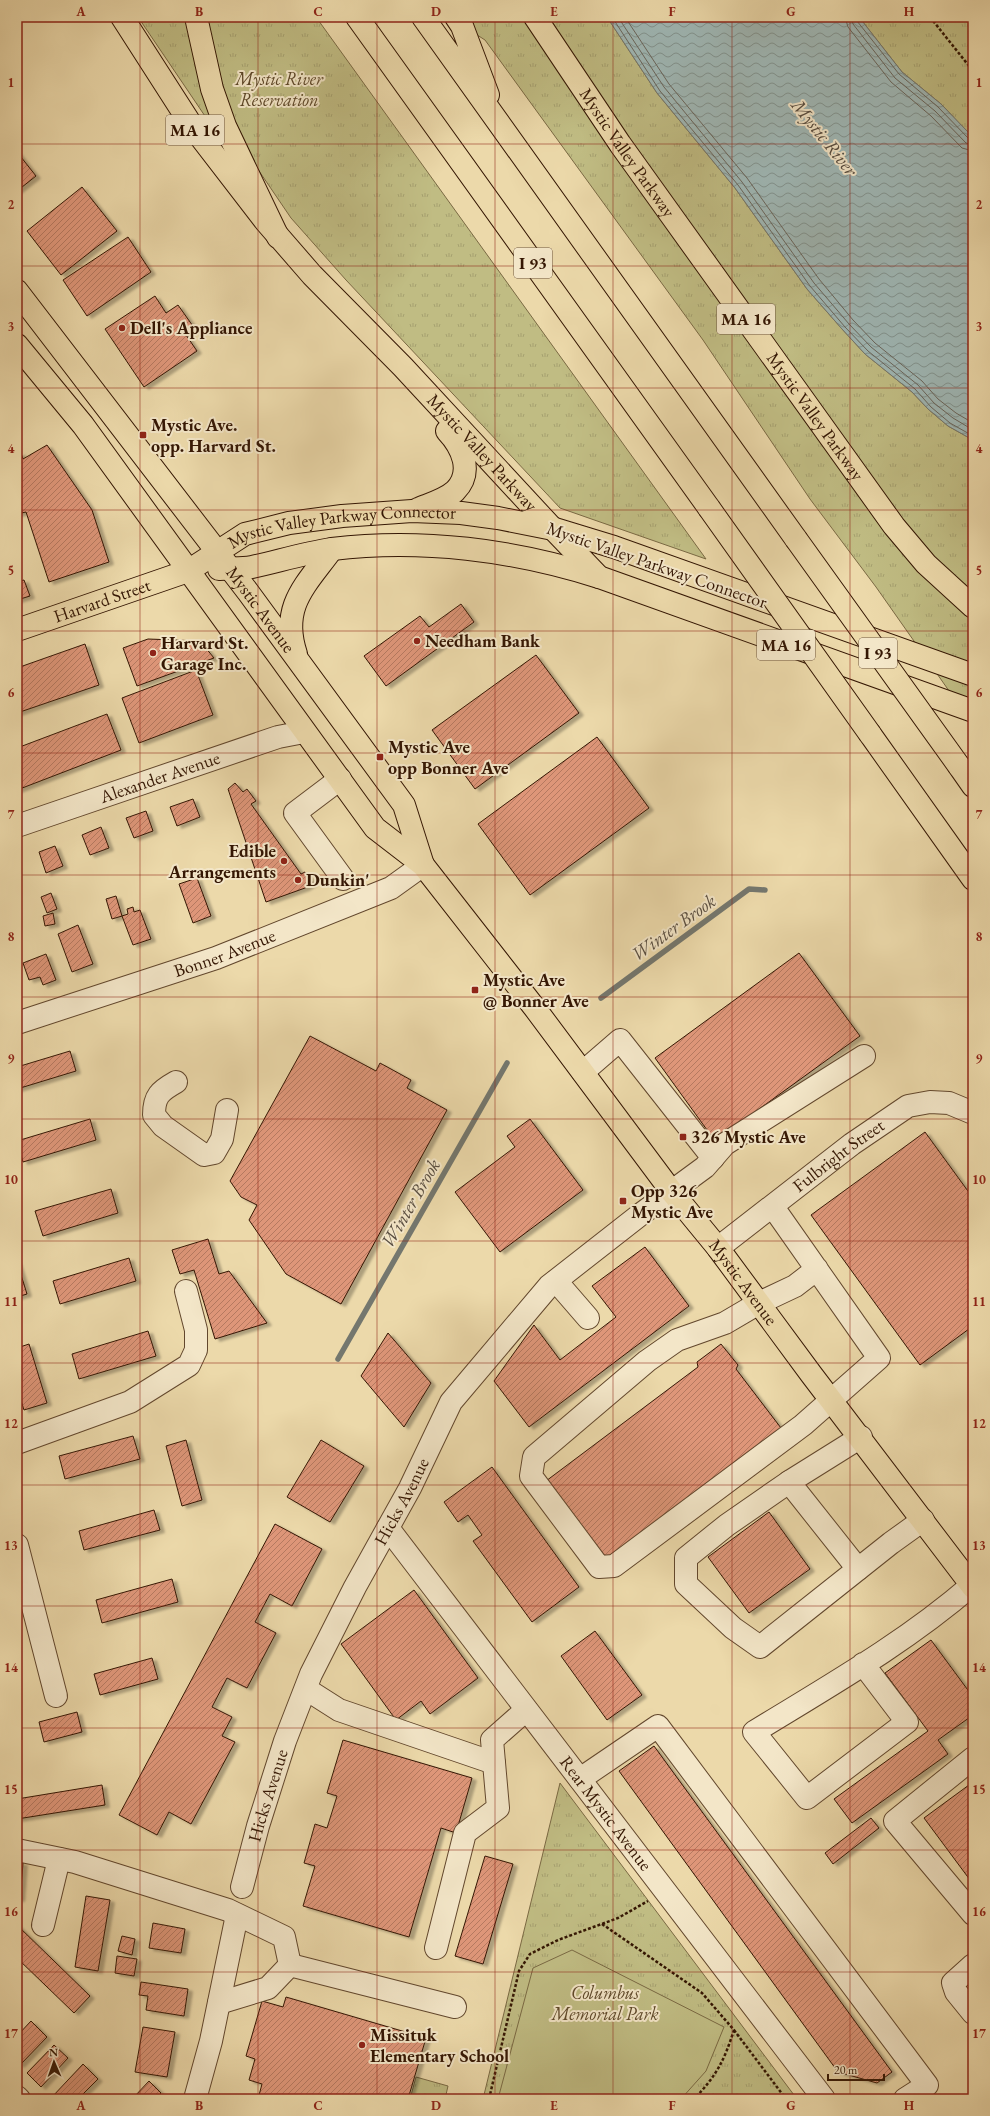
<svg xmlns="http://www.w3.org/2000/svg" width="990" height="2116" viewBox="0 0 990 2116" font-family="'EB Garamond',serif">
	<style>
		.park { fill: url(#park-tufts); stroke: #7a6943 }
		.pitch { fill: #c0bc83; stroke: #7a6943 }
		.water { fill: url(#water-waves); stroke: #74776e }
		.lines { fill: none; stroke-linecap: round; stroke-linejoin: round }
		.shore { stroke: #6a665c; stroke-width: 1 }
		.stream { stroke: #74776e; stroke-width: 5.5 }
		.building { fill: url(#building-hatch); stroke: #341603; filter: url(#shadow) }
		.minor-casing { stroke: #62472d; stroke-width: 24 }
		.major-casing { stroke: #341603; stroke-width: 24 }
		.highway-casing { stroke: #341603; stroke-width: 24 }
		.path { stroke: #341603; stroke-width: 2.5; stroke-dasharray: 3 2; stroke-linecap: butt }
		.minor { stroke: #f3e6c8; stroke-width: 22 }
		.major { stroke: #ecd9aa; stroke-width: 22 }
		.highway { stroke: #ecd9aa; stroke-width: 22 }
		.highway-bridge-casing { stroke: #341603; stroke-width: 24; stroke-linecap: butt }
		.highway-bridge { stroke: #ecd9aa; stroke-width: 22 }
		.grid { fill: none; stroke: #8f2418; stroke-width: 1; stroke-opacity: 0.55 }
		.poi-dot { fill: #8f2418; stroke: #f3e6c8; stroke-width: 1.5 }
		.labels { text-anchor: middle; stroke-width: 4; stroke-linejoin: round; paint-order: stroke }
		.shield { fill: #f3e6c8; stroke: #6d543e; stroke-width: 1 }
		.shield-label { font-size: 17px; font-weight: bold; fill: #341603 }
		.park-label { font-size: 18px; font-style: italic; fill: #5e4829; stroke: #f3e6c8 }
		.street-label { font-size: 18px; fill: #341603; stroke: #f3e6c8 }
		.poi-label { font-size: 18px; font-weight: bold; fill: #341603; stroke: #f3e6c8; text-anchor: start }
		.water-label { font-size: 19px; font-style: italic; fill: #594e41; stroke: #f3e6c8 }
		.neatline { fill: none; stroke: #8f2418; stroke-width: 1.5 }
		.grid-label { font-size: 13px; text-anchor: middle; font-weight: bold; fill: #8f2418 }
	</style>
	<defs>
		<pattern id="park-tufts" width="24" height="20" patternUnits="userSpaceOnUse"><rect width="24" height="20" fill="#c0bc83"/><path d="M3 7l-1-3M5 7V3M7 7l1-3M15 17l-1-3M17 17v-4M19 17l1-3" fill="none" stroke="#a6a170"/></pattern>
		<pattern id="water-waves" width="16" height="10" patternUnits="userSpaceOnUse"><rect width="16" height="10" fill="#9fb7b5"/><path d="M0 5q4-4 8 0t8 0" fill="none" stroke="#829491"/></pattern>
		<pattern id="building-hatch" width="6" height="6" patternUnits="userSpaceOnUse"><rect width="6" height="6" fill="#de9679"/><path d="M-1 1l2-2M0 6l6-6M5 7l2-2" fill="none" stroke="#b57961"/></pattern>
		<filter id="shadow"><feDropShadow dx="4.5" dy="2.5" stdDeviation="1" flood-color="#0004"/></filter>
	</defs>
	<rect width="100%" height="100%" fill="#ecd9aa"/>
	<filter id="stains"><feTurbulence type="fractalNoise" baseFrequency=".005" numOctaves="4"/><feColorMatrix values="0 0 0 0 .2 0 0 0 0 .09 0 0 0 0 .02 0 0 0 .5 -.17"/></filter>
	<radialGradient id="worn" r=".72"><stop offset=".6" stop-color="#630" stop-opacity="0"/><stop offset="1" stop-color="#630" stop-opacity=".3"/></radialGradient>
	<path class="park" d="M 138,17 L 316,17 L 706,559 L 560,508 L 346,280 L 291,218 L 257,168 L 209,122 Z
		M 449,17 L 607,17 L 657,93 L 735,188 L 807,289 L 842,329 L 865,354 L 912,392 L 928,409 L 948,426 L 973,440 L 973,725 L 876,587 L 810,499 L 703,340 L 485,40 Z
		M 859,17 L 973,17 L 973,138 L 941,104 L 902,72 Z
		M 560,1783 L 797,2099 L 483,2099 Z
		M 416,2077 L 448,2086 L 445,2099 L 410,2099 Z"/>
	<path class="pitch" d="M 572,1950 L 724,2027 L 706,2071 L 681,2099 L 498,2099 L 533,1968 Z"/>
	<path class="water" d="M 607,17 L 859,17 L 902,72 L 941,104 L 969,133 L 973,138 L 973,440 L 948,426 L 928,409 L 912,392 L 865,354 L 842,329 L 807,289 L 735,188 L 657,93 Z"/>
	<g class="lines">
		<path class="shore" d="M 612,17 L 660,91 L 738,185 L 810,286 L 845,327 L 868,351 L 915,389 L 931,407 L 950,423 L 973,436
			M 618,17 L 664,87 L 742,182 L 814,283 L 849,324 L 871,347 L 918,385 L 934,403 L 953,418 L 973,430
			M 625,17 L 669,84 L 747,178 L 819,279 L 853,320 L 875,343 L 922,381 L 938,399 L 956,413 L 973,423
			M 845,17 L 848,27 L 891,82 L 931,116 L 962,148 L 973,151
			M 851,17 L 853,24 L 895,78 L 935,111 L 966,143 L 973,145
			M 856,17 L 857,21 L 899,74 L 938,107 L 969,139 L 973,140"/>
		<path class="stream" d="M 601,998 L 749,889 L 765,890
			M 338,1359 L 507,1063"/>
	</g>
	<path class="building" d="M 17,152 L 36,176 L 17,191 Z
		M 82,187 L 117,231 L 61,275 L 27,231 Z
		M 128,237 L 151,272 L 87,316 L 63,280 Z
		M 155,296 L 166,313 L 178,305 L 195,329 L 186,335 L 197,351 L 144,387 L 105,329 Z
		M 47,445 L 92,510 L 109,562 L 49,582 L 26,512 L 17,514 L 17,454 L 21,453 L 23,459 Z
		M 24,580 L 30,596 L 17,600 L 17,582 Z
		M 461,604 L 474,622 L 386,686 L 364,656 L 420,616 L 429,627 Z
		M 148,639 L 200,641 L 214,658 L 137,686 L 123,648 Z
		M 85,644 L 99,685 L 17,713 L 17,668 Z
		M 536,655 L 579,713 L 475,789 L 432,730 Z
		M 196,670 L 213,715 L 139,743 L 122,698 Z
		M 107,714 L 121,750 L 17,790 L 17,748 Z
		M 597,737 L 649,808 L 530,895 L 478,824 Z
		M 235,783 L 243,792 L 247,789 L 256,801 L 251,804 L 301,874 L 305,872 L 313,883 L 305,888 L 266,902 L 228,789 Z
		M 193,799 L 200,817 L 177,826 L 170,807 Z
		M 146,811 L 153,831 L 134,838 L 126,818 Z
		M 101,827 L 109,848 L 90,855 L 82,835 Z
		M 55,846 L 63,866 L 46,873 L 39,852 Z
		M 197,878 L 211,916 L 193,923 L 179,884 Z
		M 51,893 L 57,909 L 47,913 L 41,897 Z
		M 116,896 L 122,916 L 112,919 L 106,899 Z
		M 133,907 L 134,912 L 140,910 L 151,939 L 133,945 L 122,916 L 128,914 L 127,909 Z
		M 53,913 L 55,924 L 45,926 L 43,916 Z
		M 78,925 L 93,964 L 72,972 L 58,934 Z
		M 799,953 L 860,1036 L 715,1141 L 655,1058 Z
		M 46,954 L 56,980 L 43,985 L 40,977 L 29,980 L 23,963 Z
		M 310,1036 L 376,1071 L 380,1063 L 411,1080 L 407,1088 L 447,1110 L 341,1304 L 286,1274 L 249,1220 L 257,1205 L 241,1197 L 230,1181 Z
		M 70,1051 L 76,1071 L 17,1089 L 17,1067 Z
		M 90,1119 L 96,1140 L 23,1162 L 17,1141 Z
		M 530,1119 L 583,1190 L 500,1252 L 455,1192 L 515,1147 L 507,1136 Z
		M 925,1132 L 973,1198 L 973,1326 L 920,1365 L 811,1215 Z
		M 111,1189 L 118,1213 L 43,1236 L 35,1211 Z
		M 208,1239 L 219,1274 L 229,1271 L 267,1323 L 215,1339 L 194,1270 L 180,1274 L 172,1250 Z
		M 645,1247 L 689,1306 L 529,1427 L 494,1381 L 534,1325 L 560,1360 L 616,1317 L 592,1286 Z
		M 129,1258 L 136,1281 L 60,1304 L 53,1281 Z
		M 17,1262 L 27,1294 L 17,1297 Z
		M 148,1331 L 156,1356 L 79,1379 L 72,1354 Z
		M 388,1333 L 431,1383 L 404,1427 L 361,1376 Z
		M 29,1344 L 47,1403 L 24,1410 L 17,1388 L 17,1348 Z
		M 721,1344 L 738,1365 L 736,1369 L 781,1428 L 605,1560 L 546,1481 L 698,1367 L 697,1362 Z
		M 133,1436 L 140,1459 L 65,1479 L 59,1456 Z
		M 186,1440 L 202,1500 L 182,1506 L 166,1446 Z
		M 321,1440 L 364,1466 L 330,1522 L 287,1497 Z
		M 492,1467 L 579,1587 L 532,1622 L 473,1541 L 482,1535 L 468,1515 L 458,1522 L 444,1502 Z
		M 154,1510 L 160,1530 L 84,1550 L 79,1531 Z
		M 769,1512 L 810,1569 L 749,1613 L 708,1557 Z
		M 275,1524 L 322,1549 L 292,1606 L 270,1594 L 255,1622 L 276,1633 L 247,1688 L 227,1678 L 212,1707 L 232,1717 L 222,1736 L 235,1742 L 191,1824 L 169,1812 L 157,1835 L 119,1815 Z
		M 172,1579 L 178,1602 L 102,1623 L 96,1600 Z
		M 414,1590 L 478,1678 L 430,1714 L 421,1701 L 396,1720 L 341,1644 Z
		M 595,1631 L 642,1695 L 607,1720 L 561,1656 Z
		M 931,1640 L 973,1697 L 973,1715 L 938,1740 L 948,1754 L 852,1823 L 834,1799 L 928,1731 L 885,1673 Z
		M 152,1658 L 158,1679 L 100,1695 L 94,1674 Z
		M 77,1712 L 82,1732 L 44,1742 L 39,1722 Z
		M 343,1740 L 472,1778 L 456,1833 L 441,1828 L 409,1937 L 303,1906 L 315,1866 L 304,1863 L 315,1824 L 327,1828 L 337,1796 L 327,1793 Z
		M 654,1746 L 892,2072 L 877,2083 L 838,2072 L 619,1771 Z
		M 973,1782 L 973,1884 L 924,1818 Z
		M 102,1785 L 105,1805 L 17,1819 L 17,1799 Z
		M 871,1818 L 879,1828 L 833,1864 L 825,1853 Z
		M 485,1856 L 513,1864 L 483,1964 L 455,1956 Z
		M 17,1862 L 23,1863 L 20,1899 L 17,1899 Z
		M 86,1896 L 110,1900 L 98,1971 L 75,1967 Z
		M 153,1923 L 185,1929 L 181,1953 L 149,1948 Z
		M 17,1925 L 90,1996 L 74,2013 L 17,1958 Z
		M 122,1936 L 135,1939 L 132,1955 L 118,1951 Z
		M 117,1956 L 137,1959 L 134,1976 L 115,1973 Z
		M 141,1982 L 188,1989 L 184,2016 L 146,2010 L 148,1996 L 139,1995 Z
		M 286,1997 L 426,2038 L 408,2099 L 258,2099 L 262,2084 L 249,2080 L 255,2059 L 246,2056 L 262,2001 L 283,2007 Z
		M 31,2021 L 47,2037 L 20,2065 L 17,2063 L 17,2036 Z
		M 143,2027 L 175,2032 L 167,2077 L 135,2072 Z
		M 54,2045 L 68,2058 L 41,2087 L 27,2073 Z
		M 83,2064 L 98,2079 L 78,2099 L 54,2099 L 52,2097 Z
		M 149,2081 L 161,2093 L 155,2099 L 136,2099 L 134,2097 Z"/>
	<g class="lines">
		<g class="minor-casing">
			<g id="minor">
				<path d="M 340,779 L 295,813 L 343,879"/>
				<path id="s1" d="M 17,826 L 278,737 L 304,732"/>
				<path id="s2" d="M 17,1023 L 216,958 L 391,888 L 423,865"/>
				<path d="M 583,1072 L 620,1040 L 713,1158"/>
				<path d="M 176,1082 C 160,1091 154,1096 154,1115 L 163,1126 L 204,1155 L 214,1153 L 222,1139 L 227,1110"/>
				<path d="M 773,1207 L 879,1358 L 803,1425 L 614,1566 L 599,1567 L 531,1476 L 534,1457 L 647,1361 L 677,1340 L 725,1323 L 759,1303 L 795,1286 L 817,1269"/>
				<path id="s3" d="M 718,1248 L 852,1144 L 908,1106 L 930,1102 L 949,1103 L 973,1113"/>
				<path d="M 556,1281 L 588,1318"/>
				<path d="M 861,1437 L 789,1482 L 727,1525 L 686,1558 L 686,1584 L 733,1628 L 760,1647 L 891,1543 L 923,1520"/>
				<path d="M 17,1443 L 130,1402 L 189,1365 L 196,1350 L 196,1330 L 186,1291"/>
				<path d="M 789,1482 L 858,1569"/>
				<path id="s4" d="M 388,1528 L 824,2099"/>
				<path d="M 17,1545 L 56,1696"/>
				<path d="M 863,1664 L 907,1722 L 807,1798 L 754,1732 C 829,1686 905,1643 972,1585"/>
				<path d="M 306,1689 L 339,1710 L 494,1763"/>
				<path d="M 973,1758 L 895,1821 L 973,1914"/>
				<path d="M 580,1779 L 658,1726 L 927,2085 L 905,2099"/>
				<path d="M 17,1850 L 75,1862 L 228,1910 L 284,1937 L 290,1965"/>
				<path id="s5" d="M 242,1887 L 258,1826 L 285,1741 L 311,1674 L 355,1587 L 410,1488 L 451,1402 L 549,1286 L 641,1214 L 705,1167 L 725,1144 L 864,1056"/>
				<path d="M 43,1925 L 59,1859"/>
				<path d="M 436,1948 L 465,1833 L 498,1808 L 492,1740 L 526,1710"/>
				<path d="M 290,1965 L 455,2007"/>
				<path d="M 973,1965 L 953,1983 L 956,1992 L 973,2013"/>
				<path d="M 219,2003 L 268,1988 L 290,1965"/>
				<path d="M 17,2097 L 19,2099"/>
				<path d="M 195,2099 L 211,2041 L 237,1915"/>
			</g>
		</g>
		<g class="major-casing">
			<g id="major">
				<path id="s6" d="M 122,17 L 192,126 L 266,222 L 312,275 L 403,367 L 553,529"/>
				<path id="s7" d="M 535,17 L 620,144 L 894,526 L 926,564 L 973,607"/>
				<path id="s8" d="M 17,291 L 248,592 L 404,805 L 423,865"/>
				<path id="s9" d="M 17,345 L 83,425 L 375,828 L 423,865 L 534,1007 L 672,1192 L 718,1248 L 811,1374 L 973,1587"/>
				<path d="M 418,509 C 430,504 445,500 455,491 C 474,472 462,447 447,431"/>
				<path d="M 219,569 C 230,568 242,569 252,567 C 279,561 305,553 332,549 C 421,538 514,550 599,577"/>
				<path id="s10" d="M 17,630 L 188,571 L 245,534 L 289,523 L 342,516 L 412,511 L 461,513 L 498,518 L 553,529"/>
				<path d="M 296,654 C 280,606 306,585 332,549"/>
			</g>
		</g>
		<g class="highway-casing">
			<path id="highway" d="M 196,17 L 212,89 L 225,126 L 278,237
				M 357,17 L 709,508
				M 423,17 L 796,539
				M 456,17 L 462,26 L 488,95
				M 553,529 L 599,577 L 973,711
				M 555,529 L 614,547 L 973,675
				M 870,734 L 973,879
				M 959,766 L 973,786"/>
		</g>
		<path class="path" d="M 930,17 L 973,71
			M 602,1924 L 702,1993 L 734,2030 C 724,2061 717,2075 694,2099
			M 734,2030 L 786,2099
			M 489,2099 L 519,1971 L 530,1954 L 558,1940 L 618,1918 L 648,1901"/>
		<use href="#minor" class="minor"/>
		<use href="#major" class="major"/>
		<use href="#highway" class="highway"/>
		<g class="highway-bridge-casing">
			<path id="highway-bridge" d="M 709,508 L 870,734
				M 796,539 L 959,766"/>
		</g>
		<use href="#highway-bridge" class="highway-bridge"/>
	</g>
	<path class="grid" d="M 140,17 L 140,2099M 258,17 L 258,2099M 377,17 L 377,2099M 495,17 L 495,2099M 613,17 L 613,2099M 732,17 L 732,2099M 850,17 L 850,2099M 17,144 L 973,144M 17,266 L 973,266M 17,388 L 973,388M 17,510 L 973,510M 17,631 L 973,631M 17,753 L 973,753M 17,875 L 973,875M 17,997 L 973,997M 17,1119 L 973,1119M 17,1241 L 973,1241M 17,1363 L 973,1363M 17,1485 L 973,1485M 17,1606 L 973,1606M 17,1728 L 973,1728M 17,1850 L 973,1850M 17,1972 L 973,1972"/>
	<g class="poi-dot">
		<circle cx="122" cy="328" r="4"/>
		<rect x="139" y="431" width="8" height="8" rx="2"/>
		<circle cx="417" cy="641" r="4"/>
		<circle cx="153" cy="653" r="4"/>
		<rect x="376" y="753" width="8" height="8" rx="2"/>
		<circle cx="284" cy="861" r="4"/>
		<circle cx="298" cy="880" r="4"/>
		<rect x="471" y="986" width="8" height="8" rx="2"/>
		<rect x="679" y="1133" width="8" height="8" rx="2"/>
		<rect x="619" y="1197" width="8" height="8" rx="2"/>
		<circle cx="362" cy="2045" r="4"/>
	</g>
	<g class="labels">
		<g class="shield">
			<rect x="166" y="115" width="58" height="30" rx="3"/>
			<rect x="514" y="248" width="38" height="30" rx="3"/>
			<rect x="717" y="304" width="58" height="30" rx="3"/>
			<rect x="757" y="630" width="58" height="30" rx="3"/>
			<rect x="859" y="638" width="38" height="30" rx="3"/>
		</g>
		<g class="shield-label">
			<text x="195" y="136">MA 16</text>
			<text x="533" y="269">I 93</text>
			<text x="746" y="325">MA 16</text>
			<text x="786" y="651">MA 16</text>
			<text x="878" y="659">I 93</text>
		</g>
		<g class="park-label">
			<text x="279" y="85">Mystic River<tspan x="279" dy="21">Reservation</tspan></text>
			<text x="605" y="1999">Columbus<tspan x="605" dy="21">Memorial Park</tspan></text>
		</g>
		<g class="street-label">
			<text dy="6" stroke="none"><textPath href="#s7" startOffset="164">Mystic Valley Parkway</textPath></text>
			<text dy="6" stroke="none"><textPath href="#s7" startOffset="488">Mystic Valley Parkway</textPath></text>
			<text dy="6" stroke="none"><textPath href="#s6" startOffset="567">Mystic Valley Parkway</textPath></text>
			<text dy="6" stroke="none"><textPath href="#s10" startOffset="346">Mystic Valley Parkway Connector</textPath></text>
			<text transform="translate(657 565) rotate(19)" y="6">Mystic Valley Parkway Connector</text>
			<text dy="6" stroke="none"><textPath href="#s10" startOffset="90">Harvard Street</textPath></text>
			<text dy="6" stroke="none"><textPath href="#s8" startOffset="401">Mystic Avenue</textPath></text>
			<text dy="6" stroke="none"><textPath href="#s1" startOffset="151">Alexander Avenue</textPath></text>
			<text dy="6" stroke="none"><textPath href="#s2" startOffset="219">Bonner Avenue</textPath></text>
			<text dy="6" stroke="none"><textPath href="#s3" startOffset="152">Fulbright Street</textPath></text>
			<text dy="6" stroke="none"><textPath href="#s9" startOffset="1188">Mystic Avenue</textPath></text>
			<text dy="6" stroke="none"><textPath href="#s5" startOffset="419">Hicks Avenue</textPath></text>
			<text dy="6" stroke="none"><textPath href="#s5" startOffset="95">Hicks Avenue</textPath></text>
			<text dy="6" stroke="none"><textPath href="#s4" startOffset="359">Rear Mystic Avenue</textPath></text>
		</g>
		<g class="poi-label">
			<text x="130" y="334">Dell's Appliance</text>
			<text x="151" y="431">Mystic Ave.<tspan x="151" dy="21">opp. Harvard St.</tspan></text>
			<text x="425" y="647">Needham Bank</text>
			<text x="161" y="649">Harvard St.<tspan x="161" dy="21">Garage Inc.</tspan></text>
			<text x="388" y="753">Mystic Ave<tspan x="388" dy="21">opp Bonner Ave</tspan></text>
			<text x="276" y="857" text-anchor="end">Edible<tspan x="276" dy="21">Arrangements</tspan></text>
			<text x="306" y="886">Dunkin'</text>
			<text x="483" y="986">Mystic Ave<tspan x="483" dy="21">@ Bonner Ave</tspan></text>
			<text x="691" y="1143">326 Mystic Ave</text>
			<text x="631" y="1197">Opp 326<tspan x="631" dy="21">Mystic Ave</tspan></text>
			<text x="370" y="2041">Missituk<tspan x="370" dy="21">Elementary School</tspan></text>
		</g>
		<g class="water-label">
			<text transform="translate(825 137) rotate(51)" y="7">Mystic River</text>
			<text transform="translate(673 927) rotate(-36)" y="7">Winter Brook</text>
			<text transform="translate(410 1203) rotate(-60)" y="7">Winter Brook</text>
		</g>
	</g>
	<rect width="990" height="2116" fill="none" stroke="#ecd9aa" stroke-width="44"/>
	<g transform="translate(54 2062) rotate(358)" stroke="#f3e6c8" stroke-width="3" paint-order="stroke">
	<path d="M0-3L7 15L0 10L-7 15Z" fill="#341603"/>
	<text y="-6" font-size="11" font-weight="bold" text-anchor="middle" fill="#341603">N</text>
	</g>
	<path d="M828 2074v6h56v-6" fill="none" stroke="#341603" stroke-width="2"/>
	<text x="834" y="2074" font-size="12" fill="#341603" stroke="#f3e6c8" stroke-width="3" paint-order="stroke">20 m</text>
	<rect x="22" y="22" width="946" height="2072" class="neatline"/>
	<g class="grid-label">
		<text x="81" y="16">A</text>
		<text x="199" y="16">B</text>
		<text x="318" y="16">C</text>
		<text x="436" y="16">D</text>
		<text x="554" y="16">E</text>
		<text x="672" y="16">F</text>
		<text x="791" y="16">G</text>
		<text x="909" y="16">H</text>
		<text x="11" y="87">1</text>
		<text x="979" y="87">1</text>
		<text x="11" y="209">2</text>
		<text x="979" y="209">2</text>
		<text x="11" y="331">3</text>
		<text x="979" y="331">3</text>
		<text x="11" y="453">4</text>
		<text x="979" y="453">4</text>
		<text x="11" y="575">5</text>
		<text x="979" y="575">5</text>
		<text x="11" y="697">6</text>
		<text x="979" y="697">6</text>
		<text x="11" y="819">7</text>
		<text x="979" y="819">7</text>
		<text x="11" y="941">8</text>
		<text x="979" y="941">8</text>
		<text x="11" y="1063">9</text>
		<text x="979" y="1063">9</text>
		<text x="11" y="1184">10</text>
		<text x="979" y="1184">10</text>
		<text x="11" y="1306">11</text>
		<text x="979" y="1306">11</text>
		<text x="11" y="1428">12</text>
		<text x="979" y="1428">12</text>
		<text x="11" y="1550">13</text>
		<text x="979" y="1550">13</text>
		<text x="11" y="1672">14</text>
		<text x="979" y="1672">14</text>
		<text x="11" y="1794">15</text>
		<text x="979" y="1794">15</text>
		<text x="11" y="1916">16</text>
		<text x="979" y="1916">16</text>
		<text x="11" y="2038">17</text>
		<text x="979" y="2038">17</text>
		<text x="81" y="2110">A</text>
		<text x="199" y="2110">B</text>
		<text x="318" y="2110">C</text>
		<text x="436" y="2110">D</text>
		<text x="554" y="2110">E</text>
		<text x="672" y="2110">F</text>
		<text x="791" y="2110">G</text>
		<text x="909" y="2110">H</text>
	</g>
	<rect width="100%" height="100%" filter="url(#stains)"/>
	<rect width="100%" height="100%" fill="url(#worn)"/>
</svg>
